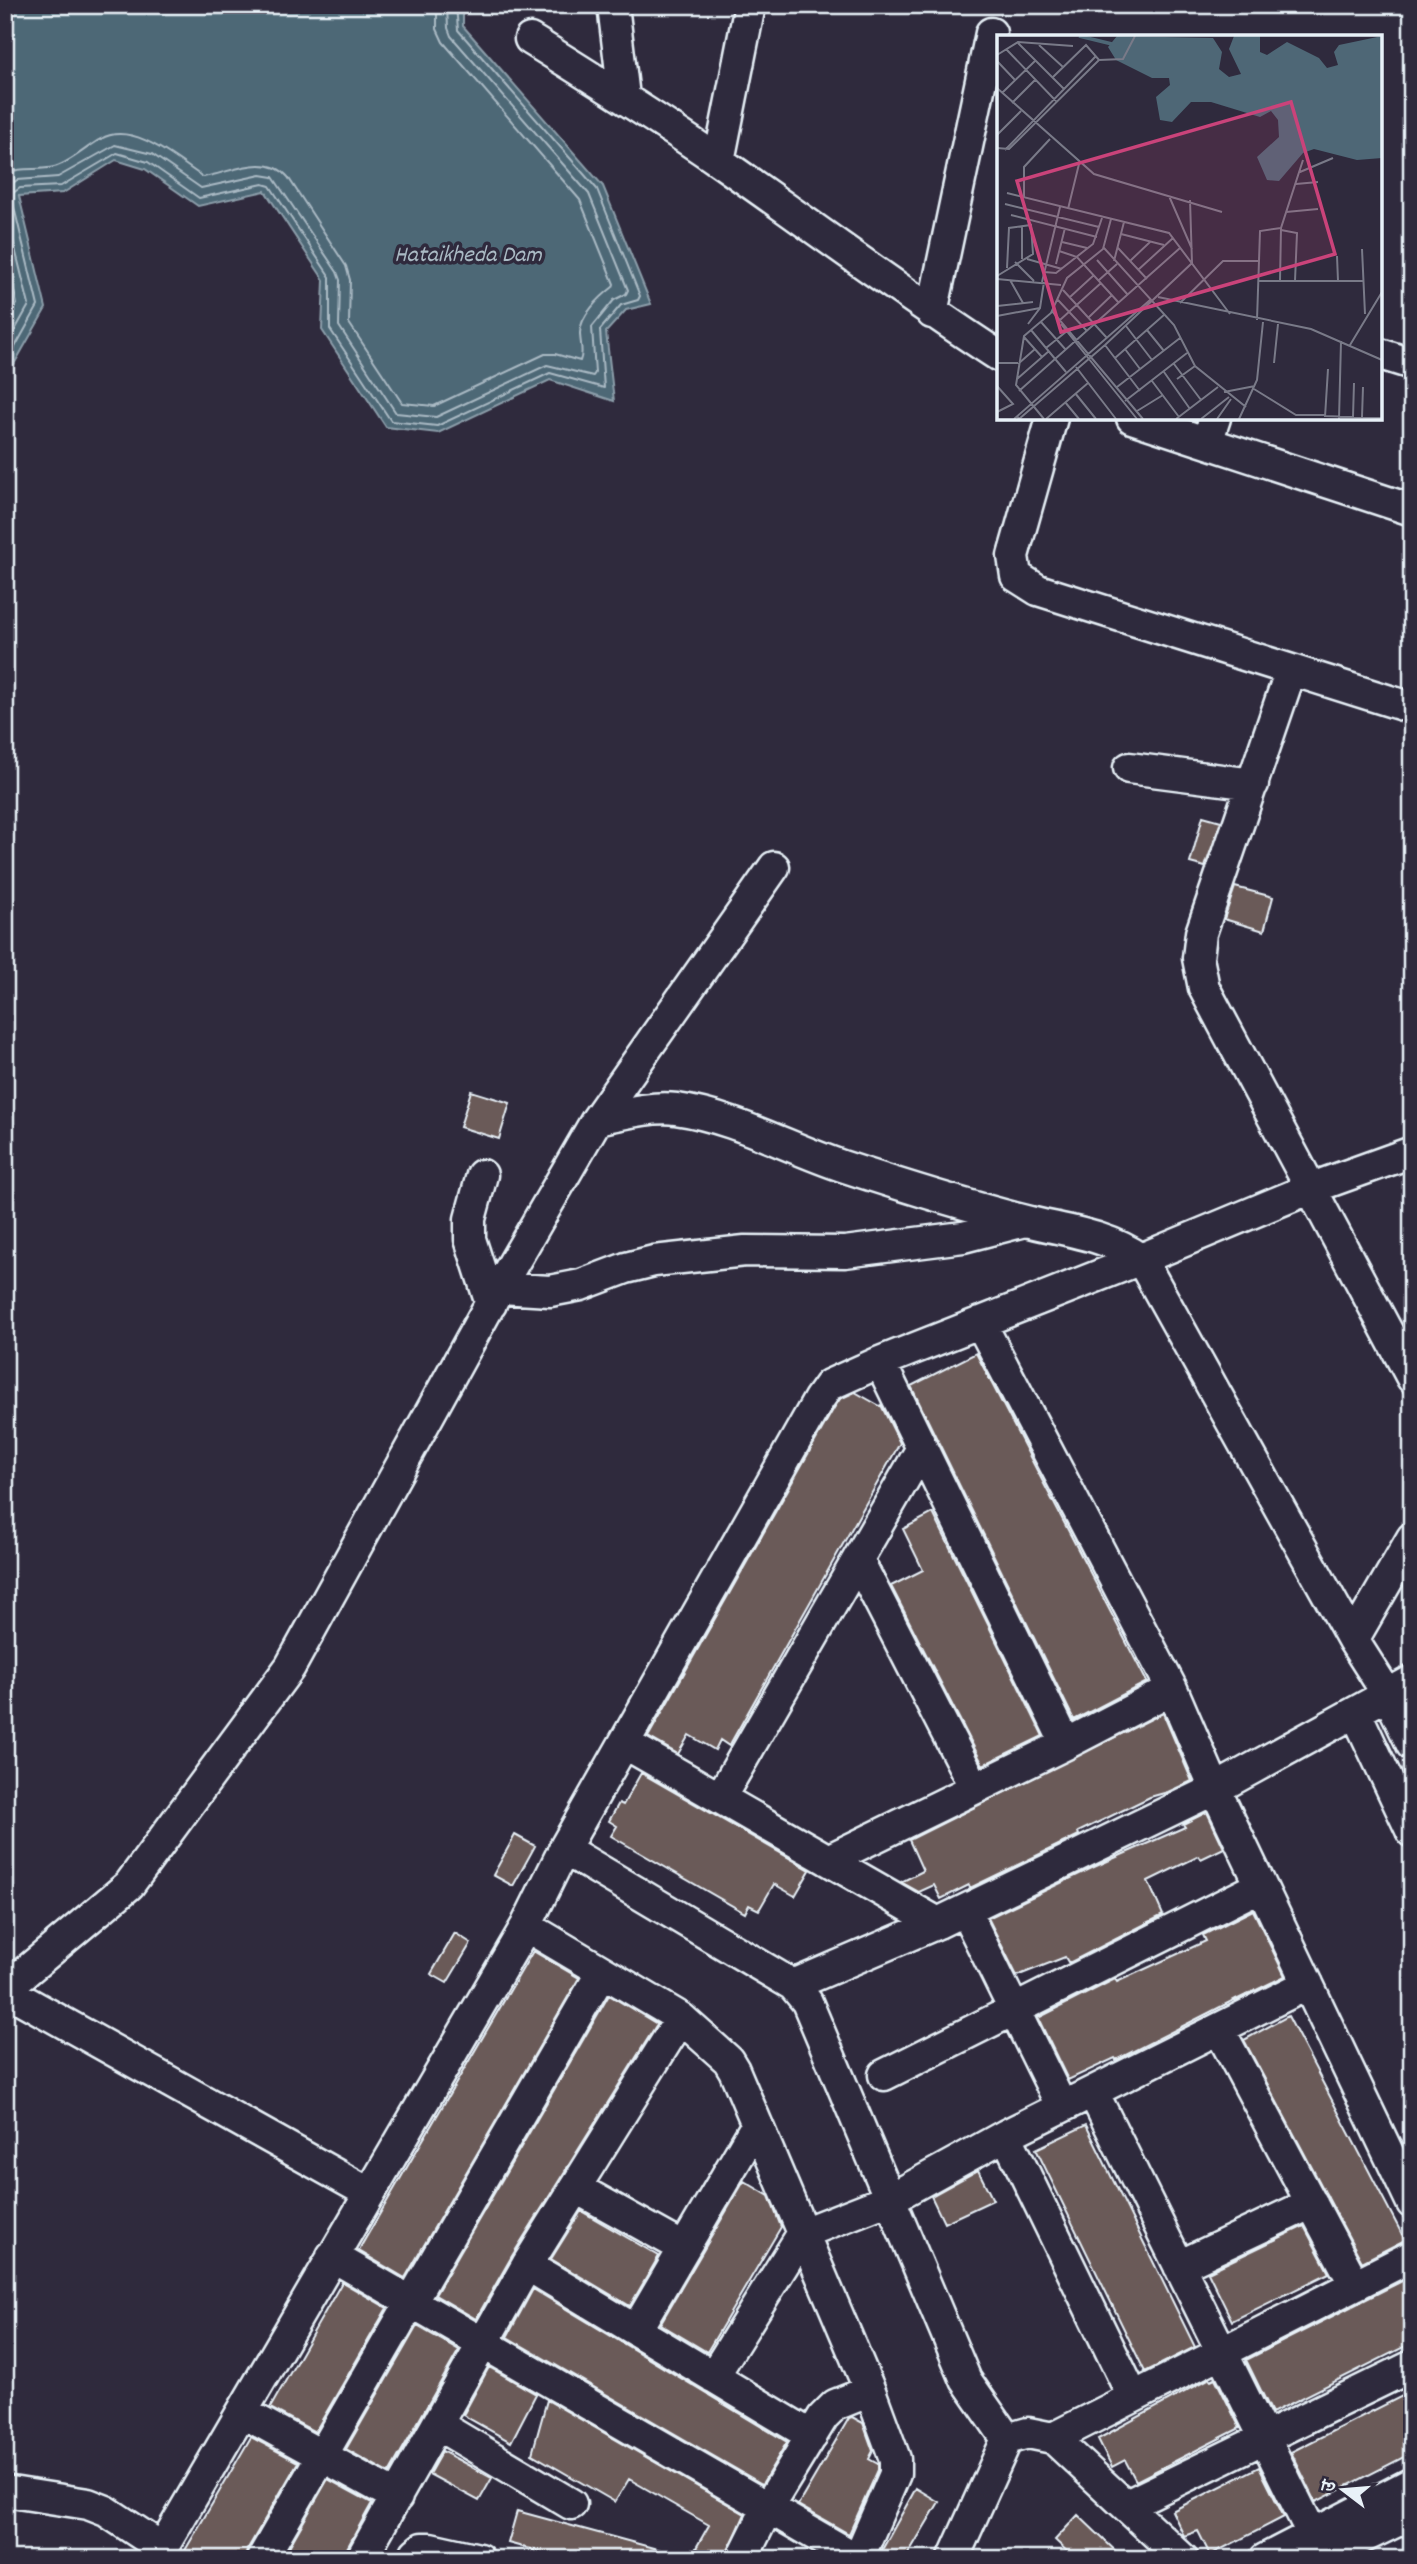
<svg xmlns="http://www.w3.org/2000/svg" width="1417" height="2564" viewBox="0 0 1417 2564" font-family="Dekko,'Playpen Sans Deva',sans-serif">
	<style>
		.water { fill: #4e6776; stroke: #8c9eaa; stroke-width: 2 }
		.lines { fill: none; stroke-linecap: round; stroke-linejoin: round }
		.shore { stroke: #aabac4; stroke-width: 2 }
		.building { fill: #6b5a59; stroke: #e8f1f8; stroke-width: 2 }
		.minor-casing { stroke: #e8f1f8; stroke-width: 35 }
		.minor { stroke: #2f2a3d; stroke-width: 30 }
		.labels { text-anchor: middle; stroke-width: 7; stroke-linejoin: round; paint-order: stroke }
		.water-label { font-size: 24px; font-style: italic; fill: #aabac4; stroke: #2f2a3d }
		.inset-river { fill: none; stroke: #4e6776; stroke-width: 3.5 }
		.inset-road { fill: none; stroke: #797a88; stroke-width: 2 }
		.view { fill: #ca437a; fill-opacity: 0.15; stroke: #ca437a; stroke-width: 3.5 }
		.inset-edge { fill: none; stroke: #e8f1f8; stroke-width: 3.5 }
	</style>
	<rect width="100%" height="100%" fill="#2f2a3d"/>
	<filter id="ink" filterUnits="userSpaceOnUse"><feTurbulence type="fractalNoise" baseFrequency=".0143" numOctaves="2"/><feDisplacementMap in="SourceGraphic" scale="14" xChannelSelector="R" yChannelSelector="G"/><feConvolveMatrix kernelMatrix="1 2 1 2 8 2 1 2 1" color-interpolation-filters="sRGB"/></filter>
	<g filter="url(#ink)">
		<path class="water" d="M 5,5 L 463,5 L 463,26 L 603,186 L 651,304 L 626,310 L 606,332 L 614,401 L 550,380 L 438,433 L 386,427 L 322,330 L 324,280 L 265,191 L 198,206 L 145,169 L 116,160 L 63,193 L 19,196 L 46,308 L 5,380 Z"/>
		<g class="lines">
			<path class="shore" d="M 5,174 C 21,166 37,171 54,167 C 70,163 86,147 101,139 C 133,120 178,161 203,177 C 229,173 267,152 288,177 L 346,266 L 350,280 L 349,323 L 402,403 L 434,406 L 545,354 L 555,354 L 580,361 C 584,353 580,343 580,333 C 580,316 600,297 613,287 L 614,284 L 580,200 L 443,42 L 437,29 L 437,5
				M 5,189 L 17,180 L 58,177 L 115,145 L 152,154 L 201,188 L 261,175 L 273,177 L 337,272 L 340,280 L 339,326 L 396,413 L 436,417 L 547,365 L 593,376 L 595,373 L 592,327 L 614,300 L 626,294 L 628,290 L 589,194 L 451,36 L 448,28 L 447,5
				M 5,208 L 29,305 L 5,348
				M 5,253 L 17,304 L 5,326
				M 5,365 L 38,306 L 12,199 L 13,193 L 20,188 L 61,186 L 117,153 L 148,162 L 199,198 L 263,184 L 270,186 L 330,277 L 330,329 L 391,421 L 437,426 L 550,373 L 604,388 L 600,330 L 621,305 L 638,300 L 640,296 L 597,189 L 458,30 L 456,5"/>
		</g>
		<path class="building" d="M 1203,816 L 1221,821 L 1205,867 L 1190,863 Z
			M 1235,887 L 1273,897 L 1264,931 L 1224,919 Z
			M 471,1091 L 510,1103 L 499,1139 L 460,1127 Z
			M 976,1353 L 1147,1682 L 1074,1720 L 911,1386 Z
			M 855,1392 L 880,1406 L 881,1405 L 900,1443 L 729,1746 L 720,1740 L 715,1750 L 689,1735 L 678,1754 L 648,1737 L 834,1408 L 840,1399 Z
			M 933,1513 L 1043,1736 L 983,1765 L 891,1586 L 923,1570 L 903,1529 Z
			M 1163,1713 L 1192,1781 L 1168,1792 L 1150,1797 L 1078,1832 L 1079,1835 L 970,1888 L 969,1885 L 941,1899 L 934,1885 L 919,1892 L 901,1882 L 923,1871 L 909,1840 Z
			M 641,1773 L 810,1870 L 795,1896 L 774,1884 L 759,1910 L 749,1905 L 745,1913 L 611,1836 L 617,1826 L 609,1821 L 619,1803 L 623,1805 Z
			M 1207,1812 L 1224,1848 L 1201,1859 L 1199,1856 L 1148,1881 L 1163,1915 L 1071,1962 L 1068,1962 L 1065,1957 L 1017,1976 L 988,1918 L 1094,1867 L 1185,1827 L 1183,1824 Z
			M 515,1835 L 535,1846 L 513,1886 L 493,1875 Z
			M 1253,1910 L 1285,1976 L 1236,2000 L 1236,1999 L 1116,2060 L 1115,2058 L 1068,2080 L 1038,2018 L 1115,1979 L 1117,1982 L 1206,1941 L 1203,1935 Z
			M 455,1933 L 471,1943 L 447,1983 L 431,1974 Z
			M 533,1951 L 579,1978 L 405,2278 L 359,2251 L 361,2246 Z
			M 609,1995 L 657,2024 L 512,2256 L 476,2319 L 435,2295 Z
			M 1288,2016 L 1405,2240 L 1362,2262 L 1244,2040 Z
			M 1086,2125 L 1195,2347 L 1145,2372 L 1036,2149 Z
			M 978,2170 L 993,2200 L 944,2223 L 931,2196 Z
			M 744,2181 L 769,2196 L 781,2227 L 707,2352 L 660,2324 Z
			M 581,2211 L 659,2256 L 630,2306 L 551,2259 Z
			M 1304,2226 L 1329,2273 L 1232,2321 L 1208,2272 Z
			M 1412,2276 L 1412,2343 L 1272,2413 L 1246,2360 Z
			M 342,2282 L 387,2308 L 315,2432 L 270,2408 Z
			M 533,2289 L 787,2442 L 762,2484 L 507,2337 Z
			M 417,2326 L 459,2350 L 389,2473 L 346,2449 Z
			M 489,2367 L 536,2394 L 511,2442 L 463,2415 Z
			M 1210,2378 L 1211,2380 L 1215,2378 L 1240,2428 L 1136,2481 L 1125,2460 L 1112,2467 L 1098,2439 Z
			M 1412,2391 L 1412,2453 L 1316,2502 L 1291,2452 Z
			M 547,2400 L 745,2514 L 725,2559 L 714,2559 L 696,2548 L 709,2525 L 629,2479 L 615,2502 L 532,2454 Z
			M 852,2417 L 863,2423 L 873,2451 L 869,2459 L 878,2464 L 878,2470 L 849,2534 L 798,2505 L 849,2418 Z
			M 251,2437 L 298,2462 L 247,2550 L 245,2559 L 180,2559 Z
			M 442,2451 L 492,2478 L 479,2501 L 429,2474 Z
			M 1259,2467 L 1284,2517 L 1210,2555 L 1198,2531 L 1184,2536 L 1172,2511 Z
			M 328,2479 L 372,2503 L 346,2550 L 344,2559 L 282,2559 Z
			M 916,2488 L 939,2502 L 905,2559 L 877,2559 Z
			M 517,2511 L 672,2553 L 671,2559 L 566,2559 L 508,2543 Z
			M 1078,2515 L 1124,2559 L 1075,2559 L 1055,2540 Z"/>
		<g class="lines">
			<g class="minor-casing">
				<path id="minor" d="M 613,5 L 624,97
					M 530,39 C 594,79 657,118 719,161 C 812,226 903,294 999,356
					M 719,161 L 750,5
					M 932,313 L 991,33
					M 1380,354 L 1412,364
					M 1052,418 L 1013,556 L 1016,576 L 1038,590 L 1412,708
					M 1132,418 L 1412,510
					M 1207,442 L 1215,418
					M 1291,670 L 1201,933 L 1198,958 L 1204,988 L 1412,1378
					M 1129,768 L 1253,784
					M 597,1119 C 622,1114 651,1106 676,1109 C 734,1117 788,1148 842,1166 C 903,1186 964,1205 1026,1221 C 1065,1231 1108,1235 1141,1259 L 1353,1640 L 1388,1695 L 1412,1745
					M 482,1175 L 470,1219 L 470,1239 L 491,1304
					M 499,1288 L 550,1291 L 581,1285 L 626,1268 L 654,1261 L 745,1251 L 845,1252 L 963,1237 L 1025,1221
					M 980,1322 L 1172,1689 L 1215,1789 L 1412,2203
					M 880,1362 L 1066,1744
					M 858,1560 L 975,1788
					M 1353,1640 L 1412,1538
					M 1356,1713 L 1412,1832
					M 624,1743 L 938,1923
					M 720,1798 L 922,1448
					M 564,1849 L 793,1985 L 807,2002 L 966,2380 L 1007,2439
					M 828,1860 L 1066,1744 L 1172,1689
					M 965,1910 L 1062,2107
					M 526,1926 L 681,2018 L 728,2060 L 734,2070 L 870,2391 L 895,2459 L 895,2474 L 858,2559
					M 793,1985 L 938,1923 L 1215,1789 L 1412,1681
					M 5,1989 L 129,1885 L 290,1667 L 499,1288 L 597,1119 L 774,867
					M 5,1990 L 369,2193
					M 1219,2029 L 1355,2285
					M 884,2075 L 1261,1886
					M 1093,2092 L 1323,2556
					M 1006,2135 L 1133,2397
					M 576,2188 L 684,2248
					M 332,2256 L 857,2559
					M 527,2265 L 812,2436
					M 1179,2266 L 1312,2203
					M 636,2330 L 757,2124
					M 713,2377 L 803,2233 L 890,2199 L 1006,2135 L 1308,1984
					M 242,2412 L 397,2497
					M 438,2425 L 571,2504
					M 1053,2438 L 1412,2256
					M 5,2491 L 88,2504 L 106,2511 L 162,2548
					M 1127,2505 L 1412,2366
					M 156,2559 L 526,1926 L 564,1849 L 819,1399 L 829,1385 L 880,1362 L 1141,1259 L 1309,1189 L 1412,1152
					M 262,2559 L 602,1972
					M 361,2559 L 527,2265 L 681,2018
					M 415,2559 L 416,2553 L 422,2548 L 430,2548 L 479,2559
					M 742,2559 L 768,2507 L 823,2417 L 835,2405 L 870,2391
					M 953,2559 L 1007,2439 L 1028,2433 L 1053,2438 L 1183,2559
					M 1265,2559 L 1412,2483
					M 1318,2559 L 1412,2514"/>
			</g>
			<use href="#minor" class="minor"/>
		</g>
	</g>
	<g class="labels">
		<g class="water-label">
			<text x="468" y="261">Hataikheda Dam</text>
		</g>
	</g>
	<g transform="translate(997 35)">
		<rect width="385" height="385" fill="#2f2a3d"/>
		<path d="M 120,1 L 216,3 L 225,17 L 222,34 L 232,42 L 244,39 L 232,14 L 237,1 L 263,1 L 263,17 L 270,20 L 290,7 L 322,23 L 330,33 L 341,30 L 337,17 L 342,10 L 385,1 L 385,123 L 360,125 L 317,114 L 306,118 L 282,146 L 270,145 L 260,122 L 282,102 L 281,85 L 274,76 L 263,82 L 214,67 L 194,67 L 175,87 L 163,85 L 159,62 L 173,50 L 172,43 L 155,43 L 119,25 L 111,12 Z" fill="#4e6776"/>
		<path class="inset-river" d="M 82,1 L 115,9"/>
		<path class="inset-road" d="M 21,8 L 67,54M 42,10 L 66,32M 9,14 L 59,66M 0,20 L 21,7 L 76,11M 0,26 L 18,45M 56,42 L 89,10 L 102,25 L 126,24 L 138,1M 0,53 L 97,139 L 225,177M 5,58 L 39,25M 15,68 L 38,45M 0,100 L 24,76M 0,113 L 12,114 L 102,25M 8,115 L 99,21M 303,137 L 336,123M 299,149 L 321,147M 10,158 L 172,198 L 233,279M 172,161 L 195,214M 27,163 L 27,132 L 53,104M 8,169 L 102,192M 71,174 L 82,129M 289,177 L 321,174M 14,180 L 100,202M 284,195 L 300,198 L 298,246M 124,199 L 167,210M 65,207 L 90,213M 107,213 L 177,290 L 198,331 L 249,372M 121,213 L 150,244M 365,214 L 368,279M 62,216 L 80,222 L 122,268M 340,221 L 341,246M 25,224 L 25,191M 30,224 L 65,234M 100,225 L 131,260M 117,226 L 127,187M 133,226 L 153,207M 18,227 L 37,246M 59,229 L 68,193M 141,235 L 176,203M 47,237 L 59,238 L 96,209 L 105,183M 0,241 L 36,219 L 34,190 L 12,193 L 10,233M 0,244 L 64,250M 13,245 L 26,268M 102,245 L 120,229M 262,246 L 366,246M 283,246 L 284,193 L 306,125M 45,247 L 63,172M 66,255 L 110,303M 73,262 L 97,240M 161,262 L 314,294 L 385,325M 61,265 L 90,296M 183,268 L 226,226 L 262,226M 0,271 L 36,267M 55,276 L 146,384M 0,281 L 43,273M 92,282 L 115,260M 63,285 L 104,248M 260,285 L 263,196 L 284,193M 44,287 L 69,315M 31,289 L 43,273 L 47,247M 64,289 L 140,384M 129,291 L 155,325M 34,295 L 69,337M 150,295 L 167,316M 27,302 L 45,322M 108,310 L 143,356M 353,310 L 385,257M 49,313 L 70,296M 128,314 L 143,334M 118,323 L 168,279M 277,328 L 281,289M 21,329 L 38,314M 177,329 L 204,365M 79,332 L 119,384M 0,334 L 0,328 L 21,328M 167,337 L 193,374M 20,344 L 52,316M 180,344 L 198,331M 155,346 L 182,382M 0,351 L 16,369 L 0,377M 120,352 L 183,303M 257,354 L 299,380 L 328,380M 22,356 L 183,213M 227,357 L 258,351M 78,358 L 99,384M 128,366 L 190,318M 68,367 L 82,384M 140,376 L 166,360M 20,381 L 22,384 L 108,310 L 195,228 L 193,165M 328,381 L 385,383M 328,382 L 331,334M 356,382 L 357,348M 365,382 L 366,352M 17,384 L 153,265M 47,384 L 19,350 L 27,301 L 54,278 L 70,243 L 106,214 L 114,184M 49,384 L 91,348M 179,384 L 221,352M 204,384 L 232,362M 220,384 L 234,364M 242,384 L 260,345 L 266,287M 342,384 L 344,306"/>
		<path class="view" d="M 294,67 L 338,219 L 64,297 L 20,146 Z"/>
		<rect width="385" height="385" class="inset-edge"/>
	</g>
	<rect width="1417" height="2564" fill="none" stroke="#2f2a3d" stroke-width="28"/>
	<rect x="14" y="14" width="1389" height="2536" fill="none" stroke="#e8f1f8" stroke-width="2.5" filter="url(#ink)"/>
	<g transform="translate(1343 2490) rotate(286)" stroke="#2f2a3d" stroke-width="5" paint-order="stroke">
	<path d="M0-5L12 26L0 18L-12 26Z" fill="#e8f1f8"/>
	<text y="-10" font-size="19" font-weight="bold" text-anchor="middle" fill="#e8f1f8">उ</text>
	</g>
</svg>
